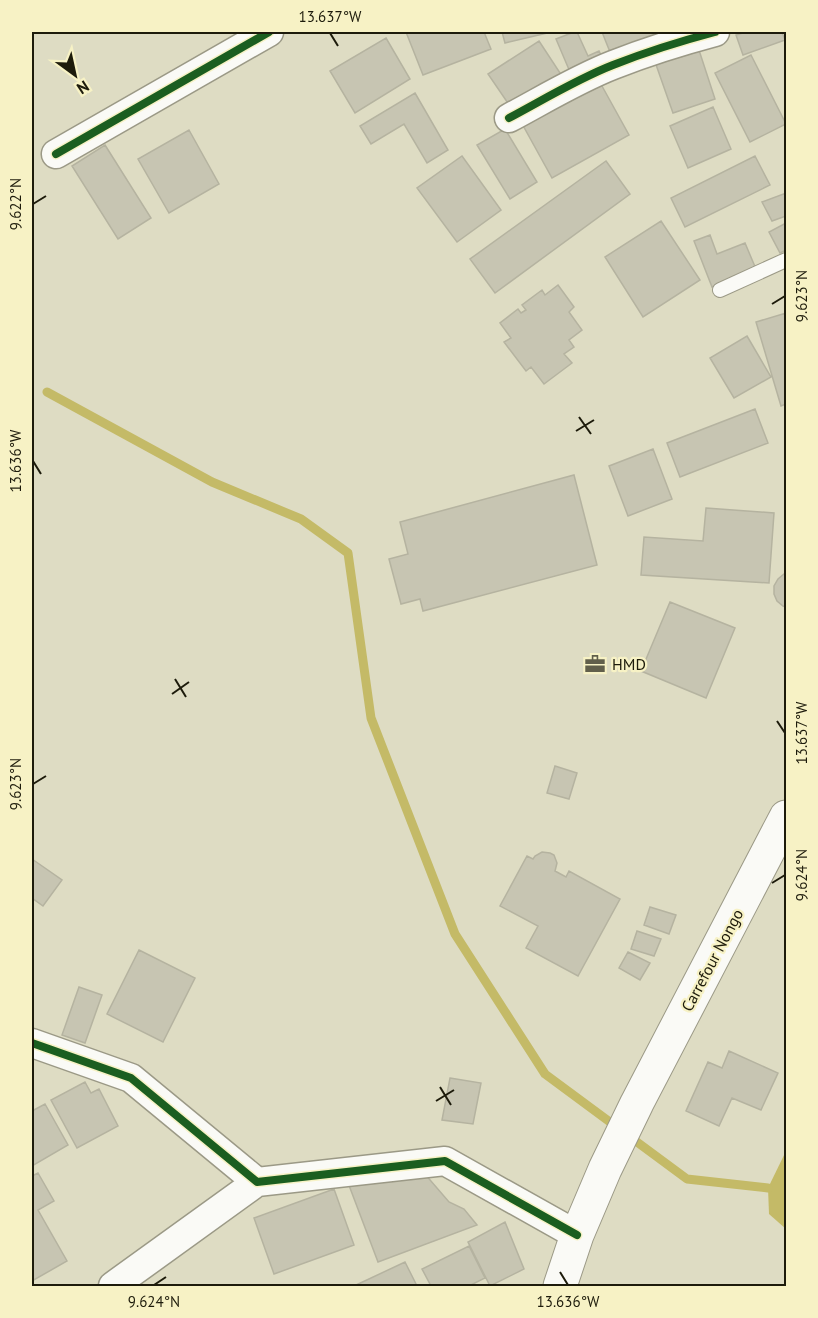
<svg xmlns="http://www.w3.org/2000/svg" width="818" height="1318" viewBox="0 0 818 1318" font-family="'PT Sans',sans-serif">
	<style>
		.water { fill: #c4ba67 }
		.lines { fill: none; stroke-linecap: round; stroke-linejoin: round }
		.stream { stroke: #c4ba67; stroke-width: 9 }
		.building { fill: #c7c5b2; stroke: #b5b3a0; stroke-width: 1.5 }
		.lane-casing { stroke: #9b9986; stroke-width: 16 }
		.street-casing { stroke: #9b9986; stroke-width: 31 }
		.primary-casing { stroke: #9b9986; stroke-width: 35 }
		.lane { stroke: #fafaf6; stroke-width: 14 }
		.street { stroke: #fafaf6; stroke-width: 28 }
		.primary { stroke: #fafaf6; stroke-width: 33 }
		.cycleway-casing { stroke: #f7f2c5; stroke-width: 11 }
		.cycleway { stroke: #1b5e20; stroke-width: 8 }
		.ticks { fill: none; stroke: #1d1b0b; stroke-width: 2 }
		.labels { text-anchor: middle; stroke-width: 4.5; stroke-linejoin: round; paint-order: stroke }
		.poi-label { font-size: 16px; fill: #1d1b0b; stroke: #f7f2c5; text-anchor: start }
		.street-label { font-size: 16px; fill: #1d1b0b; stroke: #f7f2c5 }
		.neatline { fill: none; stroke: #1d1b0b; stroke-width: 2 }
		.ticks-label { font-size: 15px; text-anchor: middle; fill: #1d1b0b }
	</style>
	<rect width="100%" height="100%" fill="#dedcc3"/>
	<path class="water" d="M 786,1151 L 786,1229 L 769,1214 L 768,1188 Z"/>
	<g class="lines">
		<path class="stream" d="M 47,392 L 212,482 L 301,519 L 348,553 L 371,718 L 455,934 L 545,1074 L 687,1179 L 768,1188"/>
	</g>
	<path class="building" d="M 406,32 L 484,32 L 491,49 L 423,75 Z
		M 502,32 L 546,32 L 547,33 L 505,43 Z
		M 574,32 L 577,32 L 588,56 L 599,51 L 606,65 L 573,79 L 556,39 Z
		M 602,32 L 674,32 L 612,57 Z
		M 746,32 L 782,32 L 785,40 L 743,55 L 736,35 Z
		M 386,38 L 410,79 L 355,113 L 330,71 Z
		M 539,41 L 564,79 L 514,112 L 488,74 Z
		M 697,44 L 715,99 L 673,113 L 654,59 Z
		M 751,55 L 786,124 L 750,142 L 715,73 Z
		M 597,77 L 629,135 L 552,178 L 520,120 Z
		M 415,93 L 448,150 L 427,163 L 404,124 L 371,144 L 360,126 Z
		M 713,107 L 731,149 L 688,168 L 670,126 Z
		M 505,129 L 537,182 L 510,199 L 477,145 Z
		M 189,130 L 219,184 L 169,213 L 138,159 Z
		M 105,145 L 151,218 L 118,239 L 72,166 Z
		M 462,156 L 501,210 L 457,242 L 417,188 Z
		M 755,156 L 770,185 L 685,227 L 671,198 Z
		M 606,161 L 630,194 L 495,293 L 470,259 Z
		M 786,193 L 786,216 L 772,221 L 762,202 Z
		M 661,221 L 700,280 L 643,317 L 605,257 Z
		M 786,223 L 786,250 L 780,253 L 769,232 Z
		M 710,235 L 717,254 L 745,243 L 756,269 L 712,287 L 694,241 Z
		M 558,285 L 574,307 L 569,312 L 582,330 L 569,340 L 574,347 L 564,354 L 572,363 L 544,384 L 531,367 L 526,371 L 504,342 L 511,338 L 500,323 L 518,309 L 521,313 L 526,310 L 522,305 L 542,290 L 545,295 Z
		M 786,313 L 786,404 L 781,406 L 756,322 Z
		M 747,336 L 771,377 L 734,398 L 710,358 Z
		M 755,409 L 768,443 L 680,477 L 667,443 Z
		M 653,449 L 672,499 L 628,516 L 609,466 Z
		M 574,475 L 597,565 L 423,611 L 420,599 L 401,604 L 389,559 L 408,554 L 400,522 Z
		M 706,508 L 774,513 L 769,583 L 641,575 L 644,537 L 703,541 Z
		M 784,574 L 786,574 L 786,607 L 783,606 L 777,601 L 774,594 L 774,586 L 778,579 Z
		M 670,602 L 735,628 L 706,698 L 641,671 Z
		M 555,766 L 577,773 L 569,799 L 547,793 Z
		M 542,852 L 550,853 L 554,855 L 557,863 L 555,871 L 566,877 L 569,871 L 620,899 L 578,976 L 526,948 L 538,926 L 500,906 L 527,856 L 533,859 L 535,856 Z
		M 32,859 L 62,880 L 43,906 L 32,898 Z
		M 650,907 L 676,915 L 669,934 L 644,925 Z
		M 637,931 L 661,939 L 654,956 L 631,949 Z
		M 139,950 L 195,978 L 163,1042 L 107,1014 Z
		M 628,952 L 650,963 L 640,980 L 619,968 Z
		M 79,987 L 102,995 L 85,1043 L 62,1035 Z
		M 729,1051 L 778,1073 L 761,1110 L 732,1098 L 719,1126 L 686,1111 L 708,1062 L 722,1068 Z
		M 450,1078 L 481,1083 L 473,1124 L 442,1120 Z
		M 85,1082 L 91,1093 L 99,1089 L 118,1126 L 77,1148 L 51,1100 Z
		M 45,1104 L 68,1145 L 32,1166 L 32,1111 Z
		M 418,1166 L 449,1202 L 464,1209 L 477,1225 L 378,1262 L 347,1180 Z
		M 38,1173 L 54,1201 L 38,1210 L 67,1261 L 32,1281 L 32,1176 Z
		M 334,1189 L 354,1245 L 274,1274 L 254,1218 Z
		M 505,1222 L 524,1269 L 490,1286 L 468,1242 Z
		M 469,1246 L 485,1278 L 469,1286 L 431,1286 L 422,1269 Z
		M 405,1262 L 417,1286 L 354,1286 Z"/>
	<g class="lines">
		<g class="lane-casing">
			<path id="lane" d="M 720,290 L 786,260"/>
		</g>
		<g class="street-casing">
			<path id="street" d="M 509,118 C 543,100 577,79 613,65 C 646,52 681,41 715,32
				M 56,154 L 269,32
				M 32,1043 L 131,1078 L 257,1182 L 445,1161 L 577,1235
				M 113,1286 L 257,1182"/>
		</g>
		<g class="primary-casing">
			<path id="primary" d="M 560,1286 L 577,1235 L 605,1169 L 637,1103 L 786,817"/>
		</g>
		<use href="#lane" class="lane"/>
		<use href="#street" class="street"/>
		<use href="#primary" class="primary"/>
		<g class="cycleway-casing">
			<path id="cycleway" d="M 509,118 C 543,100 577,79 613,65 C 646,52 681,41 715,32
				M 56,154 L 269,32
				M 32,1043 L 131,1078 L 257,1182 L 445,1161 L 577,1235"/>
		</g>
		<use href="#cycleway" class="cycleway"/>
	</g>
	<path class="ticks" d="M 330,33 L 338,46M 33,204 L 46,196M 772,304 L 785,296M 579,417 L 591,434M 576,431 L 594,420M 33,461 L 41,474M 175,679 L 186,697M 172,694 L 189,682M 777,721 L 785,733M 33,784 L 46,776M 772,883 L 785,875M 440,1087 L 451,1105M 436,1101 L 454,1090M 560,1272 L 568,1285M 154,1285 L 166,1277"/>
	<defs>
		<g id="office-bare" transform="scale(1.62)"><path d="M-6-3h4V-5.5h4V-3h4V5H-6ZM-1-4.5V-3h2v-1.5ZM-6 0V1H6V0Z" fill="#615f4b" stroke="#f7f2c5" stroke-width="2.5" paint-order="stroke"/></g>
	</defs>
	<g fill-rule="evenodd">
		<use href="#office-bare" x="595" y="664"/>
	</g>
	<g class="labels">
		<g class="poi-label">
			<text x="612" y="670">HMD</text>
		</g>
		<g class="street-label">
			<text transform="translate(712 960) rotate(-62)" y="6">Carrefour Nongo</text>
		</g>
	</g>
	<rect width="818" height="1318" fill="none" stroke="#f7f2c5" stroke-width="66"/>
	<g transform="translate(75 75) rotate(147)" stroke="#f7f2c5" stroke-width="4.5" paint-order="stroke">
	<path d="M0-4.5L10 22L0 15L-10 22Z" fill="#1d1b0b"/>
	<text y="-9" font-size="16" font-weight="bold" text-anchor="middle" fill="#1d1b0b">N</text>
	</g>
	<rect x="33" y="33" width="752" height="1252" class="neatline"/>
	<g class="ticks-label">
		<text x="330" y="22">13.637°W</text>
		<text transform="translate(16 204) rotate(-90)" y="5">9.622°N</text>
		<text transform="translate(802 296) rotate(-90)" y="5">9.623°N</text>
		<text transform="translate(16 461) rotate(-90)" y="5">13.636°W</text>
		<text transform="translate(802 733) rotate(-90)" y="5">13.637°W</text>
		<text transform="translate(16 784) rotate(-90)" y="5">9.623°N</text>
		<text transform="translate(802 875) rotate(-90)" y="5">9.624°N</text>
		<text x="154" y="1307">9.624°N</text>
		<text x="568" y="1307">13.636°W</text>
	</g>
</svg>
